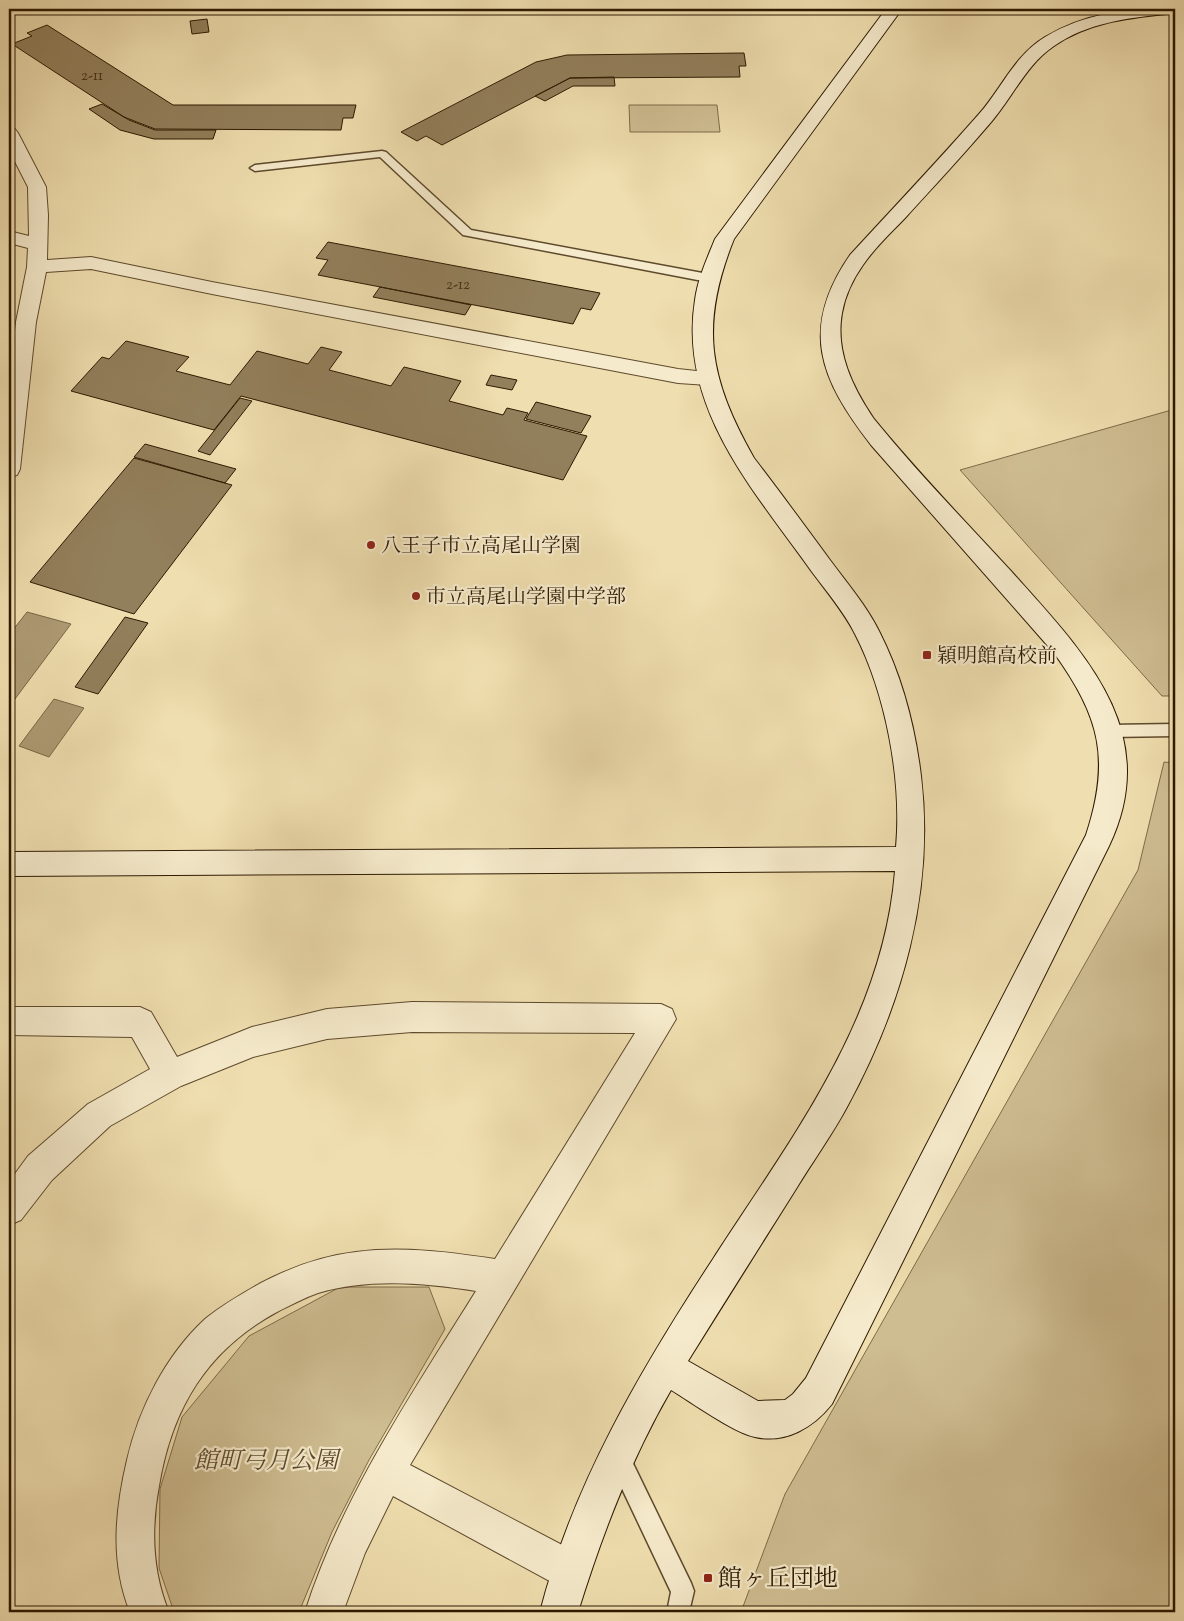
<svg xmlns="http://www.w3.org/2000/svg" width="1184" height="1621" viewBox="0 0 1184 1621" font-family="'Sorts Mill Goudy','Noto Serif JP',serif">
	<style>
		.green { fill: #cebd91; stroke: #7e6b48 }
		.water { fill: #ad9b74; stroke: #7a6746 }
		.building { fill: #927f5b; stroke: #2d1900 }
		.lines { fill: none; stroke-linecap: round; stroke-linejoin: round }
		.lane-casing { stroke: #5e4a2c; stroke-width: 3 }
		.street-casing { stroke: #5e4a2c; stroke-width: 2 }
		.secondary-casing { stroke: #2d1900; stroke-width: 2 }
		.lane { fill: #f5eacb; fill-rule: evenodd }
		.street { fill: #f5eacb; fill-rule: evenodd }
		.secondary { fill: #f5eacb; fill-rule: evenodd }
		.poi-dot { fill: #8f2418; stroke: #f5eacb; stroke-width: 2 }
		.labels { text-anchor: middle; stroke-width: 4.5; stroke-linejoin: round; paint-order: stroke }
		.far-number-label { font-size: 15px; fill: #463217 }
		.poi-label { font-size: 20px; fill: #2d1900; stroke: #f5eacb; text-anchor: start }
		.near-park-label { font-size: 24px; font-style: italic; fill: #5d4a2c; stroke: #f5eacb }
		.near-poi-label { font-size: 24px; fill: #2d1900; stroke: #f5eacb; text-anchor: start }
	</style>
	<rect width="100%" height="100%" fill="#efdeaf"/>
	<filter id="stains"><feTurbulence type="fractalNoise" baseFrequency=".004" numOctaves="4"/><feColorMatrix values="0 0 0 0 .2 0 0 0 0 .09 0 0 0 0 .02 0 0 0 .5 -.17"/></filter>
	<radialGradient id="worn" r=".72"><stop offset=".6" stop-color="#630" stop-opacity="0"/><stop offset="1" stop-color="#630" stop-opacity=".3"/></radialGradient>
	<path class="green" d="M 629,105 L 717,105 L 720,132 L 630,132 Z
		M 1175,409 L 1175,696 L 1162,696 L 960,470 Z
		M 1164,762 L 1175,763 L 1175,1612 L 741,1612 L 785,1494 L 1138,870 Z
		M 340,1287 L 429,1287 L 445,1329 L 369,1460 L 332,1532 L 299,1612 L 174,1612 L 159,1568 L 160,1489 L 182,1417 L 249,1336 Z"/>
	<path class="water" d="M 27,612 L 71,624 L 9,707 L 9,635 Z
		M 54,699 L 84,708 L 49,757 L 19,746 Z"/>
	<path class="building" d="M 207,19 L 209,32 L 192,34 L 190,21 Z
		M 47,25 L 173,105 L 356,105 L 353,118 L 343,118 L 341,130 L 155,129 L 124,117 L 12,44 L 32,36 L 27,33 Z
		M 744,53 L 746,66 L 739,66 L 740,77 L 570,78 L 442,145 L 426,136 L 417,141 L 401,132 L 536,62 L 567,55 Z
		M 614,77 L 615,86 L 573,86 L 545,101 L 535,96 L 570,78 Z
		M 102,104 L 129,120 L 155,130 L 216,130 L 213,139 L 154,139 L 120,130 L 89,109 Z
		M 328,242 L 600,293 L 591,310 L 581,308 L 573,324 L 318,275 L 328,260 L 316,258 Z
		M 380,287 L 471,305 L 465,315 L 373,297 Z
		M 126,341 L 189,357 L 176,371 L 230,385 L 257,351 L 308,364 L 321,347 L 342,352 L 329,370 L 391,386 L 404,367 L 461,381 L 449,401 L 503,415 L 507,408 L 528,413 L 524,420 L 587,436 L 563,480 L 241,396 L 214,430 L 71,391 L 102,357 L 109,359 Z
		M 491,375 L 517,380 L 512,390 L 486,385 Z
		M 240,398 L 252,401 L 210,455 L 198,451 Z
		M 536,402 L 591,416 L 581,433 L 526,419 Z
		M 145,444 L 236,469 L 225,483 L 134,457 Z
		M 134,458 L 232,485 L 134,614 L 30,582 Z
		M 125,617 L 148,623 L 98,694 L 75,687 Z"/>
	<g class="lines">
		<g class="lane-casing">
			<path id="lane" d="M 382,151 L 386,152 L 471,230 L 708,274 L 714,278 L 708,282 L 463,235 L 380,157 L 255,171 L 250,168 L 255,165 Z
				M 1175,724 L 1175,736 L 1109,737 L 1103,736 L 1101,731 L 1103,726 L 1109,725 Z
				M 618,1446 L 626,1449 L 691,1583 L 694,1591 L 689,1612 L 667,1612 L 671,1592 L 607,1457 L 610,1449 Z"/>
		</g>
		<g class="street-casing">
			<path id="street" d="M 9,128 L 15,129 L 18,133 L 46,187 L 48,215 L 47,260 L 91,257 L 212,282 L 678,369 L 715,373 L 719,378 L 715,383 L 708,385 L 678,383 L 212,294 L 91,269 L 46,272 L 36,322 L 20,469 L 17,475 L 9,477 L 9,379 L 16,322 L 27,267 L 28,248 L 9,243 L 9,231 L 29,236 L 28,187 L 9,150 Z
				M 412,1002 L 661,1004 L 672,1009 L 676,1019 L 410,1465 L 585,1557 L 590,1571 L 585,1585 L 571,1590 L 557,1585 L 393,1496 L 365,1553 L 343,1612 L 305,1612 C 342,1496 412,1394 476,1291 C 424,1283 369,1278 318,1293 C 304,1298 291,1305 277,1312 C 207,1350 172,1408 159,1486 C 151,1529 152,1571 169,1612 L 130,1612 C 110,1562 115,1511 127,1460 C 139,1408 166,1355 205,1319 C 222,1305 240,1295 259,1284 C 289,1268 321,1256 356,1252 C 402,1246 449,1252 495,1259 L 635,1033 L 412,1032 L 327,1039 L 253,1057 L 181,1086 L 110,1126 L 52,1180 L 21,1220 L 9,1225 L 9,1182 L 28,1156 L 88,1104 L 150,1069 L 132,1037 L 9,1035 L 9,1007 L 140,1007 L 151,1012 L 177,1057 L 252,1027 L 327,1009 Z"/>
		</g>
		<g class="secondary-casing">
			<path id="secondary" d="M 886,9 L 902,9 L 734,239 C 699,326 709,378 754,458 C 780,492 805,526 830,560 C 847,583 866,605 879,631 C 902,676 915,726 921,776 C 935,892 902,1006 847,1107 C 832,1135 813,1161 796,1189 C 760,1246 724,1303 688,1361 L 758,1401 L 785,1400 L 793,1394 L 806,1378 L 1086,835 C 1111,759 1100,717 1054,653 L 871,445 C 820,379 799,329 850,255 C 893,208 937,162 979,114 C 1001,89 1015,55 1045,37 C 1087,12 1127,9 1174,9 L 1172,12 L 1166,14 C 1127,18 1087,23 1054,46 C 1027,64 1013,96 992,121 C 964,154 935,185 906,217 C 892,232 875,247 863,265 C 853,279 845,296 842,313 C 835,352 853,388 874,419 C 917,472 965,521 1011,571 C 1082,651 1164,730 1109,846 L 832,1404 C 814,1427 786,1444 755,1437 C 734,1433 691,1402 671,1390 C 630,1461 602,1535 578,1612 L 540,1612 C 573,1484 641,1369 713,1259 C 791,1138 883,1021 895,871 L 9,876 L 9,852 L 896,847 C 902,780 886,694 855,634 C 844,612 827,592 812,572 C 754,490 678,408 695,300 C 698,278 707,259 715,239 Z"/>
		</g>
		<use href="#lane" class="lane"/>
		<use href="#street" class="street"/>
		<use href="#secondary" class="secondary"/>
	</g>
	<g class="poi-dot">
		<circle cx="371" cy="545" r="5"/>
		<circle cx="416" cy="596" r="5"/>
		<rect x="922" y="650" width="10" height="10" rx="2.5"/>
		<rect x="703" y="1573" width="10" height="10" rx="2.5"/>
	</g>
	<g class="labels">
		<g class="far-number-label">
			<text x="92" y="80">2-11</text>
			<text x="458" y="289">2-12</text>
		</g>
		<g class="poi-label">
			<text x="381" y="552">八王子市立高尾山学園</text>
			<text x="426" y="603">市立高尾山学園中学部</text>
			<text x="937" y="662">穎明館高校前</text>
		</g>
		<g class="near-park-label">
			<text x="266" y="1468">館町弓月公園</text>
		</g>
		<g class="near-poi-label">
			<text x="718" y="1586">館ヶ丘団地</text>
		</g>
	</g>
	<rect width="1184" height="1621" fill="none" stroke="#efdeaf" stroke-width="30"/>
	<rect x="10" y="10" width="1164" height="1601" fill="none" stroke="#2d1900" stroke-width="2.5"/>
	<rect x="15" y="15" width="1154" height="1591" fill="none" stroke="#2d1900"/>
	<rect width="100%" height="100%" filter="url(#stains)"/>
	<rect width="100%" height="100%" fill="url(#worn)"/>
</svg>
